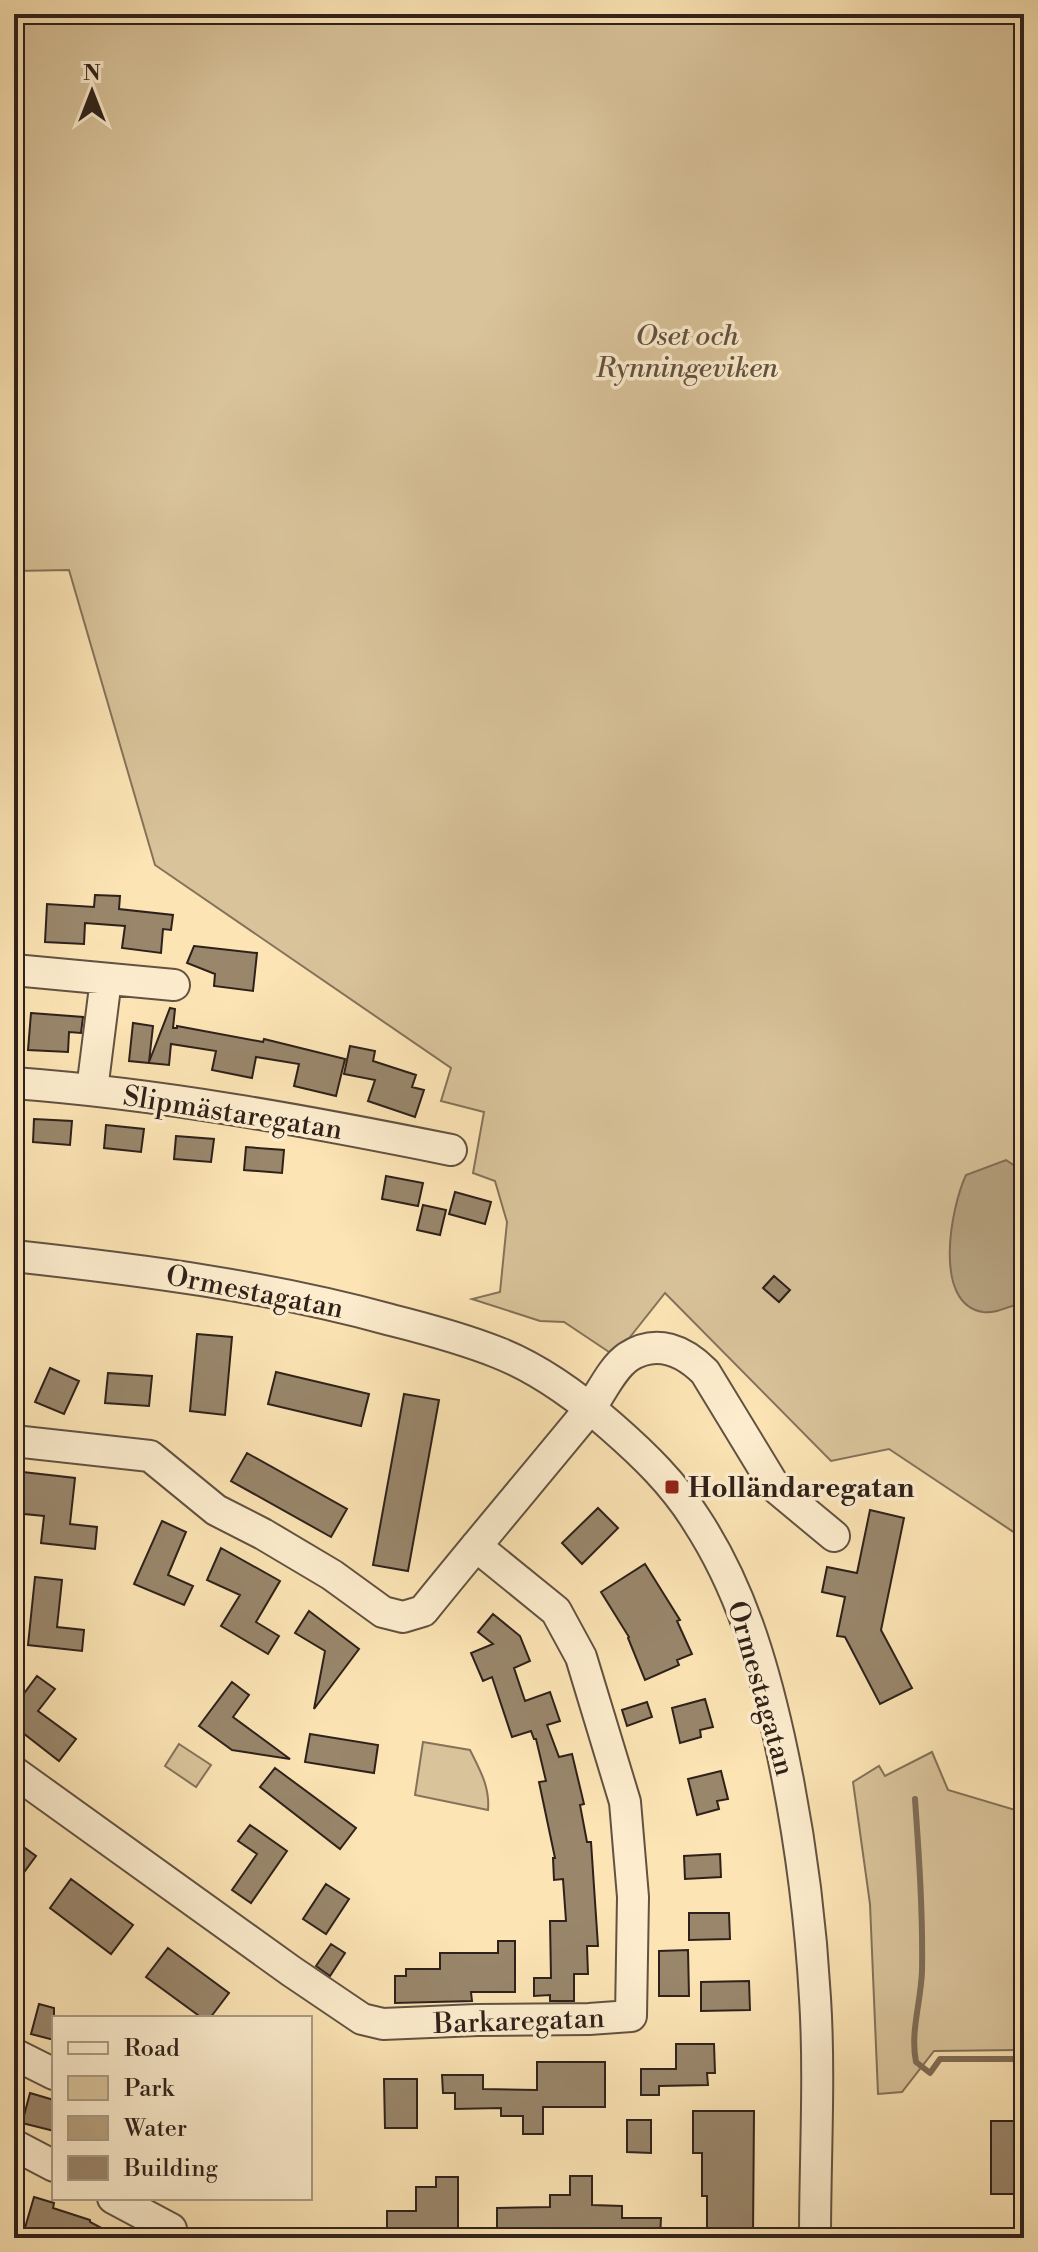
<svg xmlns="http://www.w3.org/2000/svg" width="1038" height="2252" viewBox="0 0 1038 2252" font-family="'Libre Bodoni',serif">
	<style>
		.green { fill: #d9c39a; stroke: #84725a; stroke-width: 2 }
		.water { fill: #b6a280; stroke: #806e58; stroke-width: 2 }
		.lines { fill: none; stroke-linecap: round; stroke-linejoin: round }
		.stream { stroke: #806e58; stroke-width: 6 }
		.building { fill: #99866b; stroke: #2e211b; stroke-width: 2 }
		.minor-casing { stroke: #625241; stroke-width: 34 }
		.minor { stroke: #fdedce; stroke-width: 30 }
		.poi-dot { fill: #8f2418; stroke: #fdedce; stroke-width: 3 }
		.labels { text-anchor: middle; stroke-width: 7; stroke-linejoin: round; paint-order: stroke }
		.park-label { font-size: 28px; font-style: italic; fill: #615241; stroke: #fdedce }
		.street-label { font-size: 28px; fill: #2e211b; stroke: #fdedce }
		.poi-label { font-size: 28px; font-weight: bold; fill: #2e211b; stroke: #fdedce; text-anchor: start }
	</style>
	<rect width="100%" height="100%" fill="#fce4b4"/>
	<filter id="stains"><feTurbulence type="fractalNoise" baseFrequency=".0025" numOctaves="4"/><feColorMatrix values="0 0 0 0 .2 0 0 0 0 .09 0 0 0 0 .02 0 0 0 .5 -.17"/></filter>
	<radialGradient id="worn" r=".72"><stop offset=".6" stop-color="#630" stop-opacity="0"/><stop offset="1" stop-color="#630" stop-opacity=".3"/></radialGradient>
	<path class="green" d="M 14,14 L 1024,14 L 1024,1539 L 889,1449 L 831,1461 L 665,1293 L 615,1356 L 564,1322 L 540,1321 L 472,1299 L 500,1292 L 507,1222 L 495,1181 L 473,1173 L 484,1112 L 441,1101 L 451,1068 L 155,865 L 69,570 L 14,571 Z
		M 423,1742 L 470,1750 C 480,1770 490,1787 488,1810 L 415,1795 Z
		M 179,1744 L 211,1765 L 196,1787 L 165,1766 Z
		M 932,1752 L 948,1790 L 1015,1810 L 1024,1805 L 1024,2050 L 934,2051 L 902,2092 L 878,2094 L 870,1904 L 853,1782 L 879,1766 L 885,1776 Z"/>
	<path class="water" d="M 1006,1160 L 1024,1172 L 1021,1202 L 1024,1303 C 1009,1305 998,1314 983,1312 C 932,1304 951,1207 966,1175 Z"/>
	<g class="lines">
		<path class="stream" d="M 915,1799 C 919,1856 923,1914 922,1971 C 921,2002 910,2032 916,2062 L 930,2073 L 940,2059 L 1024,2059"/>
	</g>
	<path class="building" d="M 95,895 L 120,896 L 119,909 L 173,915 L 171,930 L 163,929 L 161,953 L 122,948 L 125,926 L 85,923 L 84,944 L 45,942 L 47,904 L 94,907 Z
		M 194,946 L 257,953 L 253,991 L 214,986 L 215,974 L 187,963 Z
		M 170,1008 L 175,1009 L 173,1028 L 177,1028 L 177,1026 L 263,1042 L 264,1039 L 345,1059 L 336,1096 L 294,1086 L 299,1064 L 256,1057 L 252,1078 L 212,1070 L 216,1051 L 171,1044 L 169,1065 L 129,1061 L 133,1023 L 153,1026 L 149,1062 Z
		M 31,1013 L 83,1017 L 81,1033 L 69,1032 L 68,1052 L 28,1050 Z
		M 350,1046 L 375,1051 L 373,1061 L 416,1075 L 412,1087 L 424,1090 L 415,1117 L 368,1101 L 375,1080 L 344,1074 Z
		M 34,1119 L 72,1121 L 70,1145 L 33,1142 Z
		M 106,1125 L 144,1129 L 141,1152 L 104,1148 Z
		M 176,1136 L 214,1139 L 211,1162 L 174,1159 Z
		M 246,1147 L 284,1150 L 282,1173 L 244,1170 Z
		M 386,1176 L 423,1183 L 418,1206 L 382,1199 Z
		M 455,1192 L 491,1202 L 485,1224 L 449,1214 Z
		M 423,1205 L 446,1210 L 440,1235 L 417,1230 Z
		M 774,1276 L 790,1290 L 779,1302 L 763,1288 Z
		M 197,1334 L 232,1337 L 225,1415 L 190,1411 Z
		M 50,1368 L 79,1381 L 64,1414 L 35,1402 Z
		M 276,1372 L 369,1394 L 361,1426 L 268,1404 Z
		M 108,1373 L 152,1376 L 149,1406 L 105,1403 Z
		M 404,1394 L 439,1400 L 408,1571 L 373,1565 Z
		M 247,1453 L 347,1509 L 331,1537 L 231,1481 Z
		M 14,1471 L 75,1478 L 70,1524 L 97,1527 L 95,1549 L 41,1543 L 44,1516 L 14,1513 Z
		M 598,1508 L 618,1528 L 582,1564 L 562,1543 Z
		M 870,1510 L 904,1518 L 881,1630 L 912,1688 L 880,1704 L 845,1637 L 837,1636 L 845,1597 L 822,1592 L 827,1567 L 857,1573 Z
		M 162,1521 L 186,1532 L 168,1575 L 193,1586 L 184,1605 L 134,1584 Z
		M 221,1548 L 280,1581 L 256,1622 L 279,1636 L 268,1654 L 221,1626 L 240,1595 L 207,1580 Z
		M 645,1564 L 680,1620 L 677,1621 L 692,1654 L 677,1660 L 679,1665 L 645,1680 L 628,1638 L 629,1637 L 601,1592 Z
		M 35,1577 L 62,1580 L 57,1627 L 84,1630 L 82,1651 L 28,1645 Z
		M 309,1611 L 359,1649 L 314,1709 L 325,1651 L 295,1633 Z
		M 493,1614 L 520,1636 L 530,1661 L 514,1668 L 525,1701 L 550,1692 L 560,1721 L 547,1725 L 559,1757 L 572,1754 L 584,1804 L 580,1805 L 587,1842 L 591,1842 L 598,1946 L 587,1946 L 588,1974 L 574,1974 L 574,2001 L 550,2001 L 550,1995 L 534,1996 L 534,1978 L 551,1978 L 550,1921 L 566,1921 L 563,1879 L 554,1880 L 553,1858 L 555,1858 L 539,1782 L 546,1781 L 536,1739 L 534,1739 L 531,1731 L 512,1737 L 492,1677 L 483,1681 L 471,1653 L 493,1644 L 478,1632 Z
		M 37,1676 L 55,1689 L 38,1711 L 76,1739 L 59,1761 L 14,1726 L 14,1707 Z
		M 232,1682 L 249,1695 L 233,1717 L 290,1759 L 232,1750 L 199,1726 Z
		M 705,1699 L 713,1727 L 700,1730 L 701,1737 L 680,1743 L 672,1708 Z
		M 647,1702 L 652,1717 L 627,1726 L 622,1710 Z
		M 310,1734 L 378,1745 L 374,1773 L 305,1762 Z
		M 275,1768 L 356,1828 L 340,1849 L 260,1787 Z
		M 721,1771 L 728,1799 L 717,1801 L 719,1809 L 697,1815 L 688,1779 Z
		M 250,1825 L 287,1851 L 251,1903 L 232,1890 L 257,1854 L 238,1841 Z
		M 14,1840 L 36,1856 L 14,1886 Z
		M 720,1854 L 721,1877 L 685,1879 L 684,1856 Z
		M 71,1879 L 133,1925 L 111,1954 L 50,1908 Z
		M 326,1884 L 349,1899 L 326,1934 L 303,1919 Z
		M 689,1913 L 729,1913 L 730,1939 L 689,1940 Z
		M 498,1941 L 515,1941 L 515,1992 L 471,1992 L 472,2001 L 395,2003 L 395,1976 L 406,1976 L 406,1969 L 440,1969 L 440,1953 L 498,1953 Z
		M 331,1944 L 345,1953 L 330,1976 L 316,1966 Z
		M 168,1948 L 229,1993 L 210,2018 L 202,2018 L 146,1977 Z
		M 688,1950 L 689,1996 L 659,1996 L 659,1951 Z
		M 749,1981 L 750,2010 L 701,2011 L 701,1982 Z
		M 39,2004 L 54,2008 L 54,2040 L 31,2034 Z
		M 676,2044 L 714,2044 L 715,2073 L 707,2073 L 708,2085 L 659,2086 L 659,2095 L 641,2095 L 641,2069 L 676,2069 Z
		M 537,2062 L 605,2062 L 605,2107 L 543,2107 L 543,2134 L 523,2134 L 523,2116 L 501,2116 L 501,2108 L 455,2109 L 455,2093 L 443,2093 L 442,2075 L 483,2075 L 483,2089 L 537,2090 Z
		M 384,2079 L 417,2079 L 417,2128 L 385,2128 Z
		M 30,2093 L 54,2100 L 54,2131 L 22,2123 Z
		M 693,2111 L 754,2111 L 753,2236 L 707,2236 L 707,2196 L 702,2196 L 702,2153 L 693,2153 Z
		M 627,2120 L 651,2120 L 651,2153 L 627,2152 Z
		M 991,2121 L 1024,2121 L 1024,2194 L 991,2194 Z
		M 570,2176 L 592,2176 L 592,2205 L 622,2206 L 622,2218 L 661,2218 L 660,2238 L 606,2238 L 606,2231 L 549,2231 L 549,2238 L 497,2238 L 497,2208 L 550,2207 L 550,2195 L 570,2195 Z
		M 436,2177 L 458,2177 L 458,2238 L 387,2238 L 387,2211 L 416,2211 L 416,2187 L 436,2187 Z
		M 34,2197 L 54,2203 L 53,2208 L 90,2220 L 90,2222 L 120,2238 L 22,2238 Z"/>
	<g class="lines">
		<g class="minor-casing">
			<path id="minor" d="M 14,970 L 174,985
				M 14,1083 C 161,1094 307,1121 451,1150
				M 92,1090 L 106,979
				M 14,1256 C 142,1270 267,1286 391,1320 C 427,1329 464,1339 499,1353 C 539,1369 579,1398 612,1427 C 644,1455 674,1484 697,1521 C 740,1587 762,1661 779,1737 C 798,1823 810,1910 815,1998 C 820,2076 815,2159 815,2238
				M 14,1441 L 150,1456 L 216,1510 L 263,1534 L 332,1575 L 383,1612 L 403,1617 L 423,1611 C 477,1544 533,1478 588,1411 C 601,1394 611,1369 628,1357 C 657,1338 684,1351 705,1372 L 775,1487 L 834,1536
				M 14,1772 L 291,1971 L 362,2019 L 383,2024 L 477,2020 L 589,2019 L 631,2016 L 633,1897 L 625,1802 L 581,1657 L 556,1611 L 476,1546
				M 14,2054 L 54,2074
				M 14,2145 L 54,2166
				M 113,2198 L 171,2229"/>
		</g>
		<use href="#minor" class="minor"/>
	</g>
	<rect class="poi-dot" x="664" y="1479" width="16" height="16" rx="4"/>
	<g class="labels">
		<g class="park-label">
			<text x="687" y="345">Oset och<tspan x="687" dy="32">Rynningeviken</tspan></text>
		</g>
		<g class="street-label">
			<text transform="translate(233 1112) rotate(9)" y="10">Slipmästaregatan</text>
			<text transform="translate(255 1291) rotate(11)" y="10">Ormestagatan</text>
			<text transform="translate(762 1688) rotate(74)" y="10">Ormestagatan</text>
			<text transform="translate(519 2020) rotate(-2)" y="10">Barkaregatan</text>
		</g>
		<g class="poi-label">
			<text x="688" y="1497">Holländaregatan</text>
		</g>
	</g>
	<rect width="1038" height="2252" fill="none" stroke="#fce4b4" stroke-width="48"/>
	<rect x="16" y="16" width="1006" height="2220" fill="none" stroke="#2e211b" stroke-width="4"/>
	<rect x="24" y="24" width="990" height="2204" fill="none" stroke="#2e211b" stroke-width="2"/>
	<rect x="52" y="2016" width="260" height="184" fill="#fdedce" stroke="#aa9b86" stroke-width="2"/>
	<rect x="68" y="2042" width="40" height="12" fill="#fdedce" stroke="#aa9b86" stroke-width="2"/>
	<text x="124" y="2056" font-size="24" fill="#2e211b">Road</text>
	<rect x="68" y="2076" width="40" height="24" fill="#d9c39a" stroke="#aa9b86" stroke-width="2"/>
	<text x="124" y="2096" font-size="24" fill="#2e211b">Park</text>
	<rect x="68" y="2116" width="40" height="24" fill="#b6a280" stroke="#aa9b86" stroke-width="2"/>
	<text x="124" y="2136" font-size="24" fill="#2e211b">Water</text>
	<rect x="68" y="2156" width="40" height="24" fill="#99866b" stroke="#aa9b86" stroke-width="2"/>
	<text x="124" y="2176" font-size="24" fill="#2e211b">Building</text>
	<g transform="translate(92 92)" stroke="#fdedce" stroke-width="6" paint-order="stroke">
	<path d="M0-6L14 30L0 20L-14 30Z" fill="#2e211b"/>
	<text y="-12" font-size="22" font-weight="bold" text-anchor="middle" fill="#2e211b">N</text>
	</g>
	<rect width="100%" height="100%" filter="url(#stains)"/>
	<rect width="100%" height="100%" fill="url(#worn)"/>
</svg>
